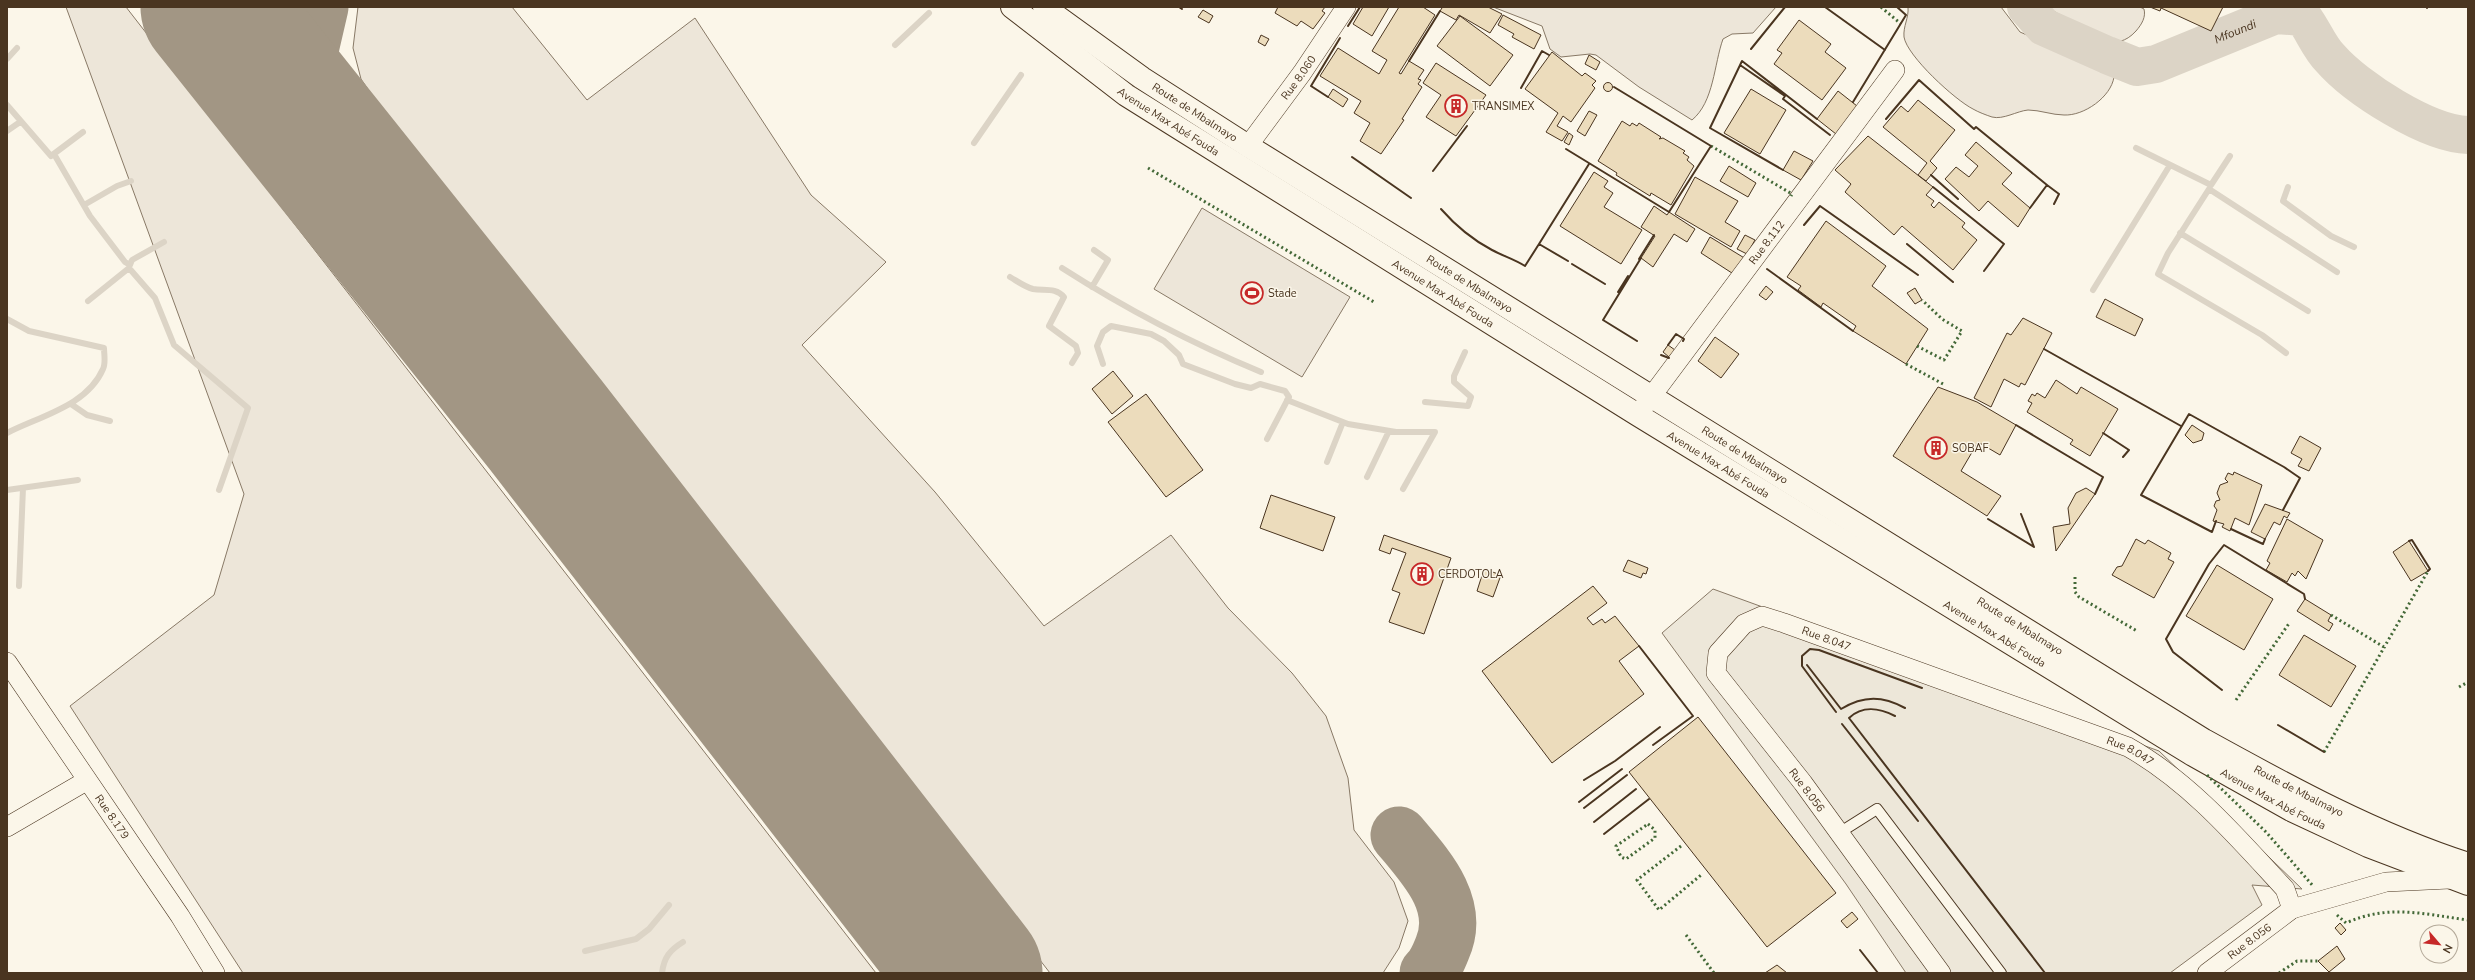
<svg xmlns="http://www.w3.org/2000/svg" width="2475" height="980" viewBox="0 0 2475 980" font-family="'Nunito Sans',sans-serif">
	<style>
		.green { fill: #ede6d9; stroke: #887966 }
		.parking { fill: #ede7d9; stroke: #887966 }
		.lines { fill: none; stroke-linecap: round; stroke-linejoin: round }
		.stream { stroke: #dcd4c6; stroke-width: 6 }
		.river { stroke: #dcd4c6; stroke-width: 38 }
		.taxiway { stroke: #a29684; stroke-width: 57 }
		.runway { stroke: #a29684; stroke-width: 143 }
		.building { fill: #ecdcbc; stroke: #4a3520 }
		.lane-casing { stroke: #4a3520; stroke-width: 12 }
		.street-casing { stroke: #4a3520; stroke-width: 20 }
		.highway-casing { stroke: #4a3520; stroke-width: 24 }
		.lane { stroke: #fbf6e9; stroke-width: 10 }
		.street { stroke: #fbf6e9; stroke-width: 19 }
		.highway { stroke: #fbf6e9; stroke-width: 22 }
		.hedge { stroke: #436837; stroke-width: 3; stroke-dasharray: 2 3; stroke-linecap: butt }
		.wall { stroke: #4a3520; stroke-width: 2 }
		.labels { text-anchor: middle; stroke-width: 3; stroke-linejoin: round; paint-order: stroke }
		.street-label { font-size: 11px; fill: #4a3520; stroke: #fbf6e9 }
		.poi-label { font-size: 11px; fill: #4a3520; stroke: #fbf6e9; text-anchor: start }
		.water-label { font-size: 12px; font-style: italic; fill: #4a3520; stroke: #fbf6e9 }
	</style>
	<rect width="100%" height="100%" fill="#fbf6e9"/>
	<path class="green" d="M 66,7 L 126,7 L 876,973 L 243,973 L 70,706 L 214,595 L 244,494 Z
		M 358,7 L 512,7 L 587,100 L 695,18 L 811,195 L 886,262 L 802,345 L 935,492 L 1044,626 L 1171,535 L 1228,608 L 1292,673 L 1326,716 L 1348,778 L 1354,830 L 1394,882 L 1408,921 L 1399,948 L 1383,973 L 1050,973 L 395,129 L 361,79 L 353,48 Z
		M 1493,7 L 1776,7 L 1753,33 L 1732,34 L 1723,39 C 1714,64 1714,102 1692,120 L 1639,87 L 1596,55 L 1590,54 L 1561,57 L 1550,49 L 1542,26 Z
		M 1908,7 L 2001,7 L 2020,32 L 2107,70 L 2114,77 C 2111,97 2084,116 2064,115 C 2052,115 2040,110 2028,110 C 2017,111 2003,120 1992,117 C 1986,115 1978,112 1973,109 C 1955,100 1907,56 1904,37 C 1903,26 1909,18 1908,7 Z
		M 2048,7 L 2140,7 L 2144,9 C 2146,17 2142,24 2136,31 C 2115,54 2096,35 2075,22 C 2066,17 2056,14 2048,7 Z
		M 1202,208 L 1350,297 L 1302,377 L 1154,289 Z"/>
	<path class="parking" d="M 1713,589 L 2159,751 L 2302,889 L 2252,885 L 2262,905 L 2170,973 L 1906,973 L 1846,884 L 1662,633 Z"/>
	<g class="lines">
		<path class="stream" d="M 895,45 L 929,13
			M 7,59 L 17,48
			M 7,105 L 51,156 L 83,132
			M 7,131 L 20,122
			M 974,143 L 1021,75
			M 2136,148 L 2211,185 L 2230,156
			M 54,154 L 90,216 L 125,262 L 130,265 L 132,260 L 164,242
			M 2288,187 L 2283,201 L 2331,236 L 2354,247
			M 84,205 L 117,186 L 131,181
			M 2180,233 L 2308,311
			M 1062,268 C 1126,309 1191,343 1261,372
			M 1010,277 C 1017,281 1025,287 1033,289 C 1044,291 1056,287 1064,297 L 1049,326 L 1076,346 L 1078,353 L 1072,363
			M 1092,287 L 1108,260 L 1094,250
			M 2093,290 L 2170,165
			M 88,301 L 129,268 L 155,298 L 174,345 L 248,408 L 219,490
			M 7,319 L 29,331 L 104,348 C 104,354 106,363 103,369 C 87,406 40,416 7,433
			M 2286,353 L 2262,335 L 2158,274 L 2168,253 L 2209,189 L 2337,272
			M 1103,364 L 1097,346 L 1103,332 L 1111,326 L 1151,334 L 1164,341 L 1179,355 L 1183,364 L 1235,384 L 1251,388 L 1260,384 L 1285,391 L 1289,397 L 1267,439
			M 1287,400 L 1348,424 L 1396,432 L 1435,432 L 1403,489
			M 1425,402 L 1468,406 L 1471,397 L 1454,382 L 1454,376 L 1465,352
			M 71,404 L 87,415 L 110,421
			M 1327,462 L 1343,422
			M 1367,477 L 1389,431
			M 7,490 L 78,480
			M 19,586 L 23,488
			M 585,951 L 636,939 L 649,929 L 669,905
			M 662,973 C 664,957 670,950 683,942"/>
		<path class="river" id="s1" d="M 2026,7 L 2044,27 L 2107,55 L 2137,67 L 2156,64 L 2276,15 L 2303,17 C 2313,30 2319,47 2330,58 C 2356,88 2428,134 2468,135"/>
		<path class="taxiway" d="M 186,7 L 190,29 L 217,59 L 274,84
			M 320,7 L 307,63 L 317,124 L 340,167
			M 1399,835 C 1426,867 1462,905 1442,949 C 1438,959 1435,966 1428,973"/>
		<path class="runway" d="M 212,7 L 545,424 L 971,973"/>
	</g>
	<path class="building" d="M 1278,7 L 1325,7 L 1322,11 L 1325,13 L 1313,29 L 1301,21 L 1297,26 L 1275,13 Z
		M 1363,7 L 1389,7 L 1372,36 L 1353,24 Z
		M 1399,7 L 1423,7 L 1435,15 L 1399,73 L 1401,74 L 1409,61 L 1424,70 L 1418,79 L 1421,80 L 1418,84 L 1422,87 L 1402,119 L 1404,120 L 1381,154 L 1360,141 L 1370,123 L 1354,113 L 1361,101 L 1320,76 L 1338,48 L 1379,74 L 1387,60 L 1372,51 Z
		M 1440,7 L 1488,7 L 1502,14 L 1490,33 L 1459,15 L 1456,20 L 1440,11 L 1442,8 Z
		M 2150,7 L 2223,7 L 2211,31 L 2161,8 L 2160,11 Z
		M 1203,10 L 1213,16 L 1209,23 L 1198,17 Z
		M 1503,15 L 1541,35 L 1534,49 L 1512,37 L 1514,34 L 1498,25 Z
		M 1460,16 L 1513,55 L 1490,86 L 1437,46 Z
		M 1799,20 L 1831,44 L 1825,52 L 1846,68 L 1822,100 L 1774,64 L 1782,53 L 1777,50 Z
		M 1261,35 L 1269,39 L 1265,46 L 1258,42 Z
		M 1552,52 L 1582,76 L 1585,73 L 1596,81 L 1592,85 L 1595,88 L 1571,122 L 1563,116 L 1557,126 L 1568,132 L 1562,141 L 1546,132 L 1558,113 L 1525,89 Z
		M 1589,55 L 1600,62 L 1596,70 L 1585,64 Z
		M 1436,63 L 1486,95 L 1456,136 L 1426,117 L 1441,95 L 1423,83 Z
		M1603.5 87a4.5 4.5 0 1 1 9 0a4.5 4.5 0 1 1-9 0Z
		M 1333,89 L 1348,99 L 1343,107 L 1328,97 Z
		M 1751,89 L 1786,110 L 1760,154 L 1724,133 Z
		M 1838,91 L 1857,106 L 1836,134 L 1817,119 Z
		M 1918,100 L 1955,130 L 1930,161 L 1937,168 L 1926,181 L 1918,175 L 1927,163 L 1883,127 L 1901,106 L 1908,112 Z
		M 1589,111 L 1597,115 L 1585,136 L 1577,131 Z
		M 1622,121 L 1630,126 L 1632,123 L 1637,126 L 1639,123 L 1661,137 L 1659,139 L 1663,138 L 1685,151 L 1683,153 L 1689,157 L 1687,160 L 1694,166 L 1671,205 L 1651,193 L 1650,196 L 1616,175 L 1617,173 L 1598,161 Z
		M 1569,133 L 1573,136 L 1569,145 L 1564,142 Z
		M 1868,136 L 1933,187 L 1926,195 L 1934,201 L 1931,205 L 1934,208 L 1939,202 L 1965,223 L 1962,227 L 1977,240 L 1953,270 L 1902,226 L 1894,235 L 1845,192 L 1851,184 L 1835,170 Z
		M 1976,142 L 2012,173 L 2002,184 L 2030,208 L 2018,227 L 1988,201 L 1979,211 L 1945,179 L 1956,167 L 1969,177 L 1978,166 L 1965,155 Z
		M 1794,151 L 1813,161 L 1801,180 L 1783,170 Z
		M 1729,166 L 1756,183 L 1748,197 L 1720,181 Z
		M 1594,172 L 1608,181 L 1604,187 L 1613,193 L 1604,207 L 1642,230 L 1621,264 L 1560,226 Z
		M 1695,177 L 1738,201 L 1725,222 L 1740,231 L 1731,247 L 1675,214 Z
		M 1654,206 L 1667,215 L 1669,212 L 1695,229 L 1687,242 L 1674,234 L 1653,267 L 1641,258 L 1655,236 L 1641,227 Z
		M 1826,221 L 1886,266 L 1872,286 L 1928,329 L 1906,364 L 1853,331 L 1856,326 L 1823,303 L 1821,307 L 1798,290 L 1801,286 L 1787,277 Z
		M 1745,235 L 1755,240 L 1747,254 L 1737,249 Z
		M 1710,237 L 1746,259 L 1735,275 L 1701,253 Z
		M 1766,286 L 1773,292 L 1766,300 L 1759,295 Z
		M 1915,288 L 1922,300 L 1915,304 L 1907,293 Z
		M 2105,299 L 2143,319 L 2135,336 L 2096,317 Z
		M 2023,318 L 2052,333 L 2025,385 L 2021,383 L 2019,387 L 2004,379 L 1991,407 L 1974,398 L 2007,333 L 2011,335 Z
		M 1715,337 L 1739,354 L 1721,378 L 1698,361 Z
		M 1668,345 L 1675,350 L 1669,357 L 1663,352 Z
		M 1113,371 L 1133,396 L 1112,414 L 1092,389 Z
		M 2056,380 L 2077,394 L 2081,387 L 2118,409 L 2090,456 L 2070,444 L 2073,440 L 2027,412 L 2032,403 L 2028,401 L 2032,394 L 2035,396 L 2037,393 L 2045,398 Z
		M 1938,387 L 1977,402 L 2016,425 L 2000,455 L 1978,442 L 1961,471 L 2001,496 L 1987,516 L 1893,456 Z
		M 1146,394 L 1203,470 L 1166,497 L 1108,422 Z
		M 2192,425 L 2204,433 L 2202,440 L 2193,443 L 2185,435 Z
		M 2300,436 L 2321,448 L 2309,471 L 2298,466 L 2302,459 L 2291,453 Z
		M 2234,472 L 2262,485 L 2249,525 L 2235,518 L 2230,531 L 2222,527 L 2224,524 L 2213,521 L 2217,510 L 2214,506 L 2216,501 L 2220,500 L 2217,493 L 2220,485 L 2228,482 L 2225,479 L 2228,473 L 2233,475 Z
		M 2086,488 L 2095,494 L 2056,551 L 2053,527 L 2070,524 L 2068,508 L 2076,493 Z
		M 1271,495 L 1335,517 L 1323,551 L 1260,528 Z
		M 2265,504 L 2290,513 L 2287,518 L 2284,516 L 2280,525 L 2274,522 L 2265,539 L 2251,532 Z
		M 2287,519 L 2323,540 L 2306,579 L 2298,571 L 2295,576 L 2292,573 L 2287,582 L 2266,570 L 2270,563 L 2267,561 Z
		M 1384,535 L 1451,558 L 1424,634 L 1389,622 L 1400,593 L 1392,590 L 1406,553 L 1392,548 L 1390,554 L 1379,550 Z
		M 2136,539 L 2145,544 L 2148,540 L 2171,553 L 2168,559 L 2174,562 L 2154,598 L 2112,575 L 2117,567 L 2122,566 Z
		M 2409,541 L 2428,571 L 2411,581 L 2393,552 Z
		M 1628,560 L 1648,568 L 1646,574 L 1643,573 L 1641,578 L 1623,571 Z
		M 2217,565 L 2273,599 L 2244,650 L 2186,616 Z
		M 1484,569 L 1501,575 L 1493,597 L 1477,591 Z
		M 1593,586 L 1607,603 L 1587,618 L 1593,625 L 1602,619 L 1605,623 L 1615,616 L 1639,646 L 1619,661 L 1644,694 L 1552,763 L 1482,671 Z
		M 2305,599 L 2331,615 L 2328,621 L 2333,624 L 2329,631 L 2297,611 Z
		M 2304,635 L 2356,666 L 2331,707 L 2279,675 Z
		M 1698,717 L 1836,893 L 1767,947 L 1629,772 Z
		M 1852,912 L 1858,919 L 1847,928 L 1841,921 Z
		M 2340,923 L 2346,930 L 2341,935 L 2335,928 Z
		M 2337,946 L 2345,959 L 2329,972 L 2318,961 Z
		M 1777,965 L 1787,973 L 1765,973 Z"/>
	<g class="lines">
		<g class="lane-casing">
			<path id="lane" d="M 1839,833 L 1877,809 L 2001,973"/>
		</g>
		<g class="street-casing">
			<g id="street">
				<path id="s2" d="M 1248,146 L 1302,73 L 1346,7"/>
				<path id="s3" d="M 1642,409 L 1895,70"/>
				<path id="s4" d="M 7,662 L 180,916 L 215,973"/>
				<path d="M 7,827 L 86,781"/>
				<path id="s5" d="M 1941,973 L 1803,783 L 1716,673 L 1718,653 L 1744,624 L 1762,616 L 1784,623 L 2128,747 C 2190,782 2237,837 2285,889 L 2292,909 L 2386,882 L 2449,879"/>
				<path id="s6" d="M 2207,973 L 2292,909"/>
			</g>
		</g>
		<g class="highway-casing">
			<g id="highway">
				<path id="s7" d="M 1012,7 L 1126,95 L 1638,415 L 2193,755 L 2291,810 L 2368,846 L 2468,884"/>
				<path id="s8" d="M 1044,7 L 1142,78 L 1248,146 L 2204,740 C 2289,787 2375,834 2468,864"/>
			</g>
		</g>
		<use href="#lane" class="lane"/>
		<use href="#street" class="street"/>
		<use href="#highway" class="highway"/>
		<path class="hedge" d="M 1881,7 L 1901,24
			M 1711,146 L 1792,194 L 1791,196
			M 1148,168 L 1374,302
			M 1917,346 L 1944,360 L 1962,331 L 1942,319 L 1922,300
			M 1906,364 L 1945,385
			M 2075,577 L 2075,592 L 2079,597 L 2137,631
			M 2331,615 L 2384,647
			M 2459,687 L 2468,682
			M 2236,700 L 2290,622
			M 2324,752 L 2428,571
			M 2207,775 L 2266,832 L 2314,887
			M 1648,824 L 1655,830 L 1655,838 L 1626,859 L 1621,857 L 1616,846 Z
			M 1681,846 L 1637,880 L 1659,910 L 1701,875
			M 2337,915 L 2346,923 C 2388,904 2424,914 2468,920
			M 1686,935 L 1714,973
			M 2279,973 L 2297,961 L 2318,961"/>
		<path class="wall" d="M 1179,7 L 1182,9
			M 1825,7 L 1885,50
			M 2427,8 L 2427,7
			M 1348,26 L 1360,7
			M 1751,49 L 1785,7
			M 1409,61 L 1440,11
			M 1740,65 L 1785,96 L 1783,99 L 1830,135
			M 1521,88 L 1542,51 L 1549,55
			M 1328,97 L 1311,86 L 1340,38
			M 1853,102 L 1906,15 L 1897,7
			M 1886,119 L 1919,80 L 1974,129 L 1976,127 L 2047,185
			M 1566,149 L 1669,212 L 1711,146 L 1614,87
			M 1352,157 L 1411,198
			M 1783,170 L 1710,128 L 1742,61 L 1817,119
			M 1433,171 L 1467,126
			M 1931,175 L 1958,199
			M 1933,187 L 2004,244 L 1984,271
			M 2030,208 L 2047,185 L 2059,194 L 2054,204
			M 1441,209 C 1455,225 1473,240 1492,250 C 1503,256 1514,259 1525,266 L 1539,244
			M 1804,225 L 1820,206 L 1918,275
			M 1907,244 L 1953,282
			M 1639,259 L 1654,235
			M 1568,261 L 1539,244 L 1589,164
			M 1572,264 L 1605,284
			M 1767,269 L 1853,331
			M 1618,292 L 1628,276
			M 1637,341 L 1603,320 L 1641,258
			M 1668,345 L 1676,334 L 1684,339 L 1683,341
			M 2044,349 L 2181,426
			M 1661,355 L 1669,358
			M 2016,425 L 2103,477 L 2095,494
			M 2103,433 L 2129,450 L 2123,457
			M 2021,514 L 2034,547
			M 1988,519 L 2034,547
			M 2216,521 L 2212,532 L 2141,495 L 2189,414 L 2284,467 L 2300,478 L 2283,510
			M 2231,529 L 2263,544 L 2265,539
			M 2409,541 L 2412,540 L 2430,569 L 2428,571
			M 1639,646 L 1693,716 L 1653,745
			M 1807,665 L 1841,709 C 1864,695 1883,696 1905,708
			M 2222,690 L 2173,652 L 2166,639 L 2209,564 L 2224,545 L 2304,594 L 2305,599
			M 1836,712 L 1802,666 L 1802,656 L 1810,649 L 1819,650 L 1922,688
			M 1895,716 C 1879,708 1863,705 1849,718 L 2045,973
			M 1842,724 L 1918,821
			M 2278,725 L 2324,752
			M 1584,780 L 1615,761 L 1660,727
			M 1579,802 L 1622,769
			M 1584,808 L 1627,775
			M 1594,822 L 1636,789
			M 1604,834 L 1649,799
			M 1860,950 L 1878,973"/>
	</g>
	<defs>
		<g id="building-ring" transform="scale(1.15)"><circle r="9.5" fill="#fbf6e9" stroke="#c62828" stroke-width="1.5"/><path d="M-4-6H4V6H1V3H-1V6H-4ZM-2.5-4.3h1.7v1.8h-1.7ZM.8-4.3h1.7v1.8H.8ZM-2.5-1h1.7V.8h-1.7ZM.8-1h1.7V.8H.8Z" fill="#c62828"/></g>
		<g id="stadium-ring" transform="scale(1.15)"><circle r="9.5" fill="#fbf6e9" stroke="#c62828" stroke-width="1.5"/><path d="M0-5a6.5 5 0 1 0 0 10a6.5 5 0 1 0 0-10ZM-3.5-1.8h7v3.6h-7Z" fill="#c62828"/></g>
	</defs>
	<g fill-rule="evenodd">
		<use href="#building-ring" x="1456" y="106"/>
		<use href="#stadium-ring" x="1252" y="293"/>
		<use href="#building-ring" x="1936" y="448"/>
		<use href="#building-ring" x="1422" y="574"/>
	</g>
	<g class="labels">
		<g class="street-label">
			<text dy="4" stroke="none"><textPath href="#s2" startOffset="85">Rue 8.060</textPath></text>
			<text dy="4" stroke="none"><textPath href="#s8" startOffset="184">Route de Mbalmayo</textPath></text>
			<text dy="4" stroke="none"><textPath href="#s7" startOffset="194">Avenue Max Abé Fouda</textPath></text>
			<text dy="4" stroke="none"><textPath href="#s3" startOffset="208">Rue 8.112</textPath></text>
			<text dy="4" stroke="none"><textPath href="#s8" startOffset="508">Route de Mbalmayo</textPath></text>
			<text dy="4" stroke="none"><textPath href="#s7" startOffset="518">Avenue Max Abé Fouda</textPath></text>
			<text dy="4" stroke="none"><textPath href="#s8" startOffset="832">Route de Mbalmayo</textPath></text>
			<text dy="4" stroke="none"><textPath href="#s7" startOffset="842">Avenue Max Abé Fouda</textPath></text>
			<text dy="4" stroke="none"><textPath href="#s8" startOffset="1156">Route de Mbalmayo</textPath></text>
			<text dy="4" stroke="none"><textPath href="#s7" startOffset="1166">Avenue Max Abé Fouda</textPath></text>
			<text dy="4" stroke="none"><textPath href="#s5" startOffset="522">Rue 8.047</textPath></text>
			<text dy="4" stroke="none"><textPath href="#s5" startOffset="846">Rue 8.047</textPath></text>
			<text transform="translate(1807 790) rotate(53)" y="4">Rue 8.056</text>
			<text dy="4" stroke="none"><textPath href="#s8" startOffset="1480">Route de Mbalmayo</textPath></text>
			<text dy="4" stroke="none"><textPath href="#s7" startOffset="1490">Avenue Max Abé Fouda</textPath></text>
			<text dy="4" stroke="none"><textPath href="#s4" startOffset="187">Rue 8.179</textPath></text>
			<text dy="4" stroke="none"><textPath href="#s6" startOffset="53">Rue 8.056</textPath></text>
		</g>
		<g class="poi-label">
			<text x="1472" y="110">TRANSIMEX</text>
			<text x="1268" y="297">Stade</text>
			<text x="1952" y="452">SOBAF</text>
			<text x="1438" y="578">CERDOTOLA</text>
		</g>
		<g class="water-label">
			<text dy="4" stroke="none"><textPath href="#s1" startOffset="233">Mfoundi</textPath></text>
		</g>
	</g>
	<rect width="2475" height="980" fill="none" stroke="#4a3520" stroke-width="16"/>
	<g transform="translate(2439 944) rotate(118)"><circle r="19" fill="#fbf6e9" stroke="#b4a999"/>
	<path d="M0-3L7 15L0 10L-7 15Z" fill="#c62828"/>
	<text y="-6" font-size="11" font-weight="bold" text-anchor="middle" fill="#4a3520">N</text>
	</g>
</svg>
